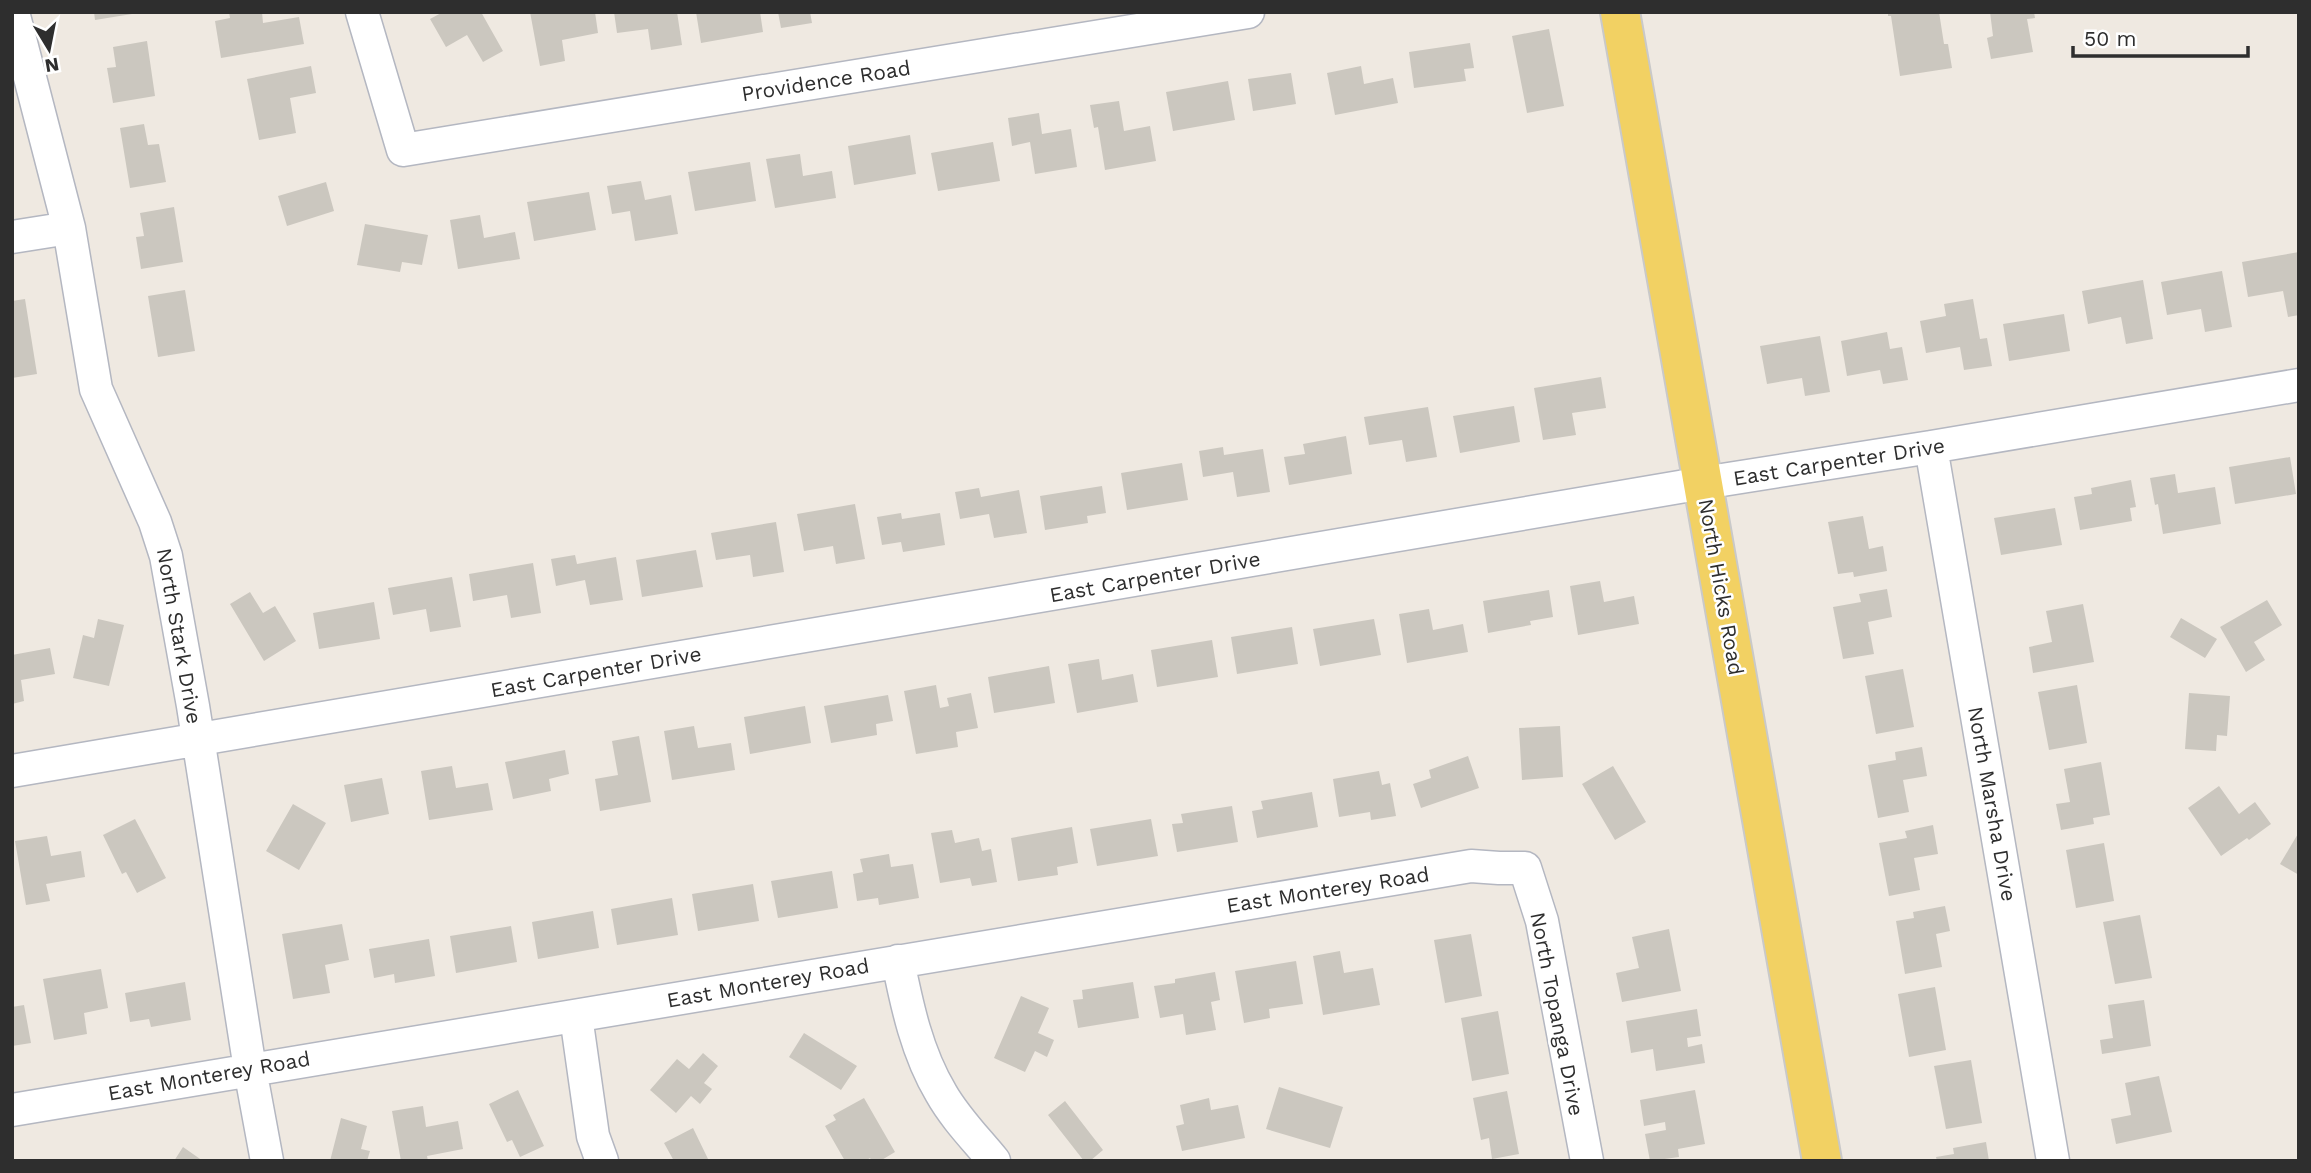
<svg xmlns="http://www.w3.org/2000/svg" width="2311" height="1173" viewBox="0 0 2311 1173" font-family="'Work Sans',sans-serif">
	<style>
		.building { fill: #cbc7bf }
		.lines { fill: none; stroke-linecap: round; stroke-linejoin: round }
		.minor-casing { stroke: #b4b7c1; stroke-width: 35 }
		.major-casing { stroke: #c9c9c9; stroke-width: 42 }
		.minor { stroke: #fff; stroke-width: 32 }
		.major { stroke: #f2d163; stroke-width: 38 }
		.labels { text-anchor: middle; stroke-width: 5; stroke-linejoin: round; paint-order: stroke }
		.street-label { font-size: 21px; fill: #2e2e2e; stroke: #fff }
	</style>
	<rect width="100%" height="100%" fill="#efe9e1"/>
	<path class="building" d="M 94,12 L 132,12 L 132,14 L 95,20 Z
		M 229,12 L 262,12 L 263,23 L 299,17 L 304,44 L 221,58 L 215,21 L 230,18 Z
		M 443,12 L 481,12 L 503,51 L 483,62 L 467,35 L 446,47 L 430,19 Z
		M 530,12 L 595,12 L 598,33 L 562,40 L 565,61 L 540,66 Z
		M 614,12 L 677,12 L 682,45 L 651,50 L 648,29 L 617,33 Z
		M 696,12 L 760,12 L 763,32 L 701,43 Z
		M 778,12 L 810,12 L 812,23 L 781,28 Z
		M 1888,12 L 1939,12 L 1944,44 L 1948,44 L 1952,68 L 1900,76 L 1891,16 L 1888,16 Z
		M 1990,12 L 2034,12 L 2035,18 L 2027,19 L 2033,52 L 1991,59 L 1987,38 L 1993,36 Z
		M 1549,29 L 1564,106 L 1527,113 L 1512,36 Z
		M 147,41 L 155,96 L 113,103 L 107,68 L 116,67 L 113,47 Z
		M 1470,43 L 1474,68 L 1464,69 L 1466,81 L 1414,88 L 1409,52 Z
		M 311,66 L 316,93 L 290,98 L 296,133 L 259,140 L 247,79 Z
		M 1361,66 L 1364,84 L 1393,78 L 1398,103 L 1335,115 L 1327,73 Z
		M 1291,73 L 1296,104 L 1253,111 L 1248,79 Z
		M 1228,81 L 1235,120 L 1173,131 L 1166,92 Z
		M 1119,101 L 1124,131 L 1150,126 L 1156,161 L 1105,170 L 1098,127 L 1094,128 L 1090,105 Z
		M 1039,113 L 1042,134 L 1071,129 L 1077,167 L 1035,174 L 1030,142 L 1012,146 L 1008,118 Z
		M 144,124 L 148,145 L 159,144 L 166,182 L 130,188 L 120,128 Z
		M 910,135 L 916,174 L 854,185 L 848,146 Z
		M 993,142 L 1000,181 L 938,191 L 931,153 Z
		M 800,154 L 803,176 L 832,171 L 836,198 L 775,208 L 766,159 Z
		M 750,162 L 756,201 L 695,211 L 688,172 Z
		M 641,181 L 645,200 L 671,195 L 678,234 L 635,241 L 630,211 L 612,214 L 607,186 Z
		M 326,182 L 334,211 L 287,226 L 278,196 Z
		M 589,192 L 596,230 L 534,241 L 527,202 Z
		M 174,207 L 183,262 L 141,269 L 136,237 L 144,236 L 140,213 Z
		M 480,215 L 484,238 L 515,232 L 520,259 L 458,269 L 450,220 Z
		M 365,224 L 428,235 L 422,265 L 402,262 L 400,272 L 357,265 Z
		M 2299,252 L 2299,315 L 2288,317 L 2283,291 L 2248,297 L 2242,262 Z
		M 2222,271 L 2232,327 L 2205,332 L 2201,309 L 2167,315 L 2161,282 Z
		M 2143,280 L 2153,339 L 2126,344 L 2121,317 L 2088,324 L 2082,291 Z
		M 185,290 L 195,351 L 158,357 L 148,296 Z
		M 25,299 L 37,374 L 12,378 L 12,301 Z
		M 1973,299 L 1980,339 L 1987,338 L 1992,366 L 1964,370 L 1960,347 L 1926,353 L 1920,321 L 1946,316 L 1944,304 Z
		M 2064,314 L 2070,351 L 2009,361 L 2003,324 Z
		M 1887,332 L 1890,349 L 1902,347 L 1908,380 L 1883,384 L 1880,370 L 1847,376 L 1841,341 Z
		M 1820,336 L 1830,392 L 1805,396 L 1802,378 L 1767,384 L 1760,346 Z
		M 1601,377 L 1606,408 L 1572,413 L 1576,435 L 1543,440 L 1534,388 Z
		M 1514,406 L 1520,442 L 1460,453 L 1453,416 Z
		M 1428,407 L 1437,457 L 1406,462 L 1402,440 L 1369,445 L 1364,417 Z
		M 1346,436 L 1352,474 L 1289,485 L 1284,457 L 1305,454 L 1303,444 Z
		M 1223,447 L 1224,455 L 1263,449 L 1270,492 L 1237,497 L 1233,472 L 1203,477 L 1199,451 Z
		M 2290,457 L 2296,494 L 2235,504 L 2229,467 Z
		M 1182,463 L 1188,500 L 1127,510 L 1121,473 Z
		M 2175,474 L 2178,493 L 2215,487 L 2221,524 L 2163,534 L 2158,504 L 2155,505 L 2150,478 Z
		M 2131,480 L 2136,507 L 2130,508 L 2132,521 L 2080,530 L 2074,497 L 2092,494 L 2091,488 Z
		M 1102,486 L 1106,513 L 1087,516 L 1088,523 L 1045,530 L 1040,496 Z
		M 979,488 L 981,497 L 1019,490 L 1027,533 L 994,538 L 989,514 L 960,519 L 955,492 Z
		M 855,504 L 865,559 L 836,564 L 833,546 L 804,551 L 797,514 Z
		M 2055,508 L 2062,545 L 2001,555 L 1994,518 Z
		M 901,513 L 902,519 L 940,513 L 945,545 L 903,552 L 901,542 L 882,545 L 877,517 Z
		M 1863,516 L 1869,549 L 1883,546 L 1887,571 L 1854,577 L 1853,572 L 1838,574 L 1828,522 Z
		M 776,522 L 784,572 L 753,577 L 750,555 L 716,560 L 711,533 Z
		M 696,550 L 703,587 L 642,597 L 636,560 Z
		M 575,555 L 577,564 L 616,557 L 623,600 L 590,605 L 585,580 L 556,586 L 551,559 Z
		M 533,563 L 541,613 L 511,618 L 507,595 L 473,601 L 469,574 Z
		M 452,577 L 461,627 L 430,632 L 426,609 L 393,615 L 388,588 Z
		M 1600,581 L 1604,602 L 1634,596 L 1639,624 L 1578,635 L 1570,586 Z
		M 1887,589 L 1892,617 L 1868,622 L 1874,654 L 1843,659 L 1833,607 L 1861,602 L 1859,594 Z
		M 1549,590 L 1553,617 L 1530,621 L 1531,625 L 1488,633 L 1483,601 Z
		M 250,592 L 263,613 L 275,606 L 296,641 L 264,661 L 230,604 Z
		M 2267,600 L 2282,625 L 2254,642 L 2265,660 L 2246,672 L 2220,627 Z
		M 374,602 L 380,639 L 319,649 L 313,613 Z
		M 2083,604 L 2094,662 L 2033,673 L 2029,647 L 2052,642 L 2046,611 Z
		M 1429,609 L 1433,630 L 1463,624 L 1468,652 L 1407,663 L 1399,614 Z
		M 2181,618 L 2217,639 L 2205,658 L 2170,637 Z
		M 98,619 L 124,625 L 109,686 L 73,678 L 83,635 L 94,638 Z
		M 1374,619 L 1381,655 L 1320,666 L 1313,629 Z
		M 1292,627 L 1298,664 L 1237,674 L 1231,637 Z
		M 1212,640 L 1218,677 L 1157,687 L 1151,650 Z
		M 50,648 L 55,674 L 21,680 L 24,701 L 12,704 L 12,655 Z
		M 1099,659 L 1102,680 L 1133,674 L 1138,702 L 1077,713 L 1068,664 Z
		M 1049,666 L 1055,703 L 994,713 L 988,677 Z
		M 1903,669 L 1914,727 L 1876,734 L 1865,676 Z
		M 936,685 L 940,708 L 949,706 L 947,698 L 971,693 L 978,728 L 956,732 L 958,747 L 916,754 L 904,691 Z
		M 2077,685 L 2087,743 L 2049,750 L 2038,692 Z
		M 2189,693 L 2230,696 L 2227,736 L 2217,735 L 2216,751 L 2185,749 Z
		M 888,695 L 893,721 L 876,724 L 877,735 L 831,743 L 824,706 Z
		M 805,706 L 811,743 L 750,754 L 744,717 Z
		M 694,726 L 698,748 L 731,743 L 735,770 L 672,780 L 664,731 Z
		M 1560,726 L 1563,777 L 1522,780 L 1519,728 Z
		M 639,736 L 651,802 L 600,811 L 595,779 L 618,775 L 612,741 Z
		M 1922,747 L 1927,776 L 1903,780 L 1909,812 L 1878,818 L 1868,765 L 1896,760 L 1895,752 Z
		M 565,750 L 569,774 L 549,779 L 551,791 L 513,799 L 505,762 Z
		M 1468,756 L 1479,788 L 1421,808 L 1413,784 L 1431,778 L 1429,770 Z
		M 2101,762 L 2110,815 L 2093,818 L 2094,824 L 2061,830 L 2056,804 L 2070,802 L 2064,769 Z
		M 452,766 L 456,788 L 488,783 L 493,810 L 429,820 L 421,771 Z
		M 1613,766 L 1646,822 L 1615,840 L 1582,784 Z
		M 1379,771 L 1382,785 L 1390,783 L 1396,816 L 1371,820 L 1370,812 L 1339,817 L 1333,779 Z
		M 382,778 L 389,814 L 351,822 L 344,785 Z
		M 2219,786 L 2239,814 L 2255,802 L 2271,824 L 2249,840 L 2247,838 L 2221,856 L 2188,808 Z
		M 1312,792 L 1318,827 L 1257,838 L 1252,811 L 1263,809 L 1261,801 Z
		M 293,804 L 326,823 L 299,870 L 266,851 Z
		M 1232,806 L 1238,842 L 1177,852 L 1172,824 L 1183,823 L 1181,814 Z
		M 135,819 L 166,878 L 137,893 L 126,872 L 122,874 L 103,835 Z
		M 1151,819 L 1158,856 L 1097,866 L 1090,829 Z
		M 1933,825 L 1938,854 L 1914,858 L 1920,890 L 1889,896 L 1879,843 L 1907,838 L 1905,831 Z
		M 1072,827 L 1078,863 L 1057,867 L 1058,875 L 1018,881 L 1011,838 Z
		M 952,830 L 955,843 L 979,838 L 982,851 L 991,849 L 997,882 L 972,886 L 970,878 L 940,883 L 931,833 Z
		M 2299,832 L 2299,875 L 2280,864 Z
		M 47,836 L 51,856 L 81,851 L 85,877 L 46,884 L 50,901 L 26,905 L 15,841 Z
		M 2104,843 L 2114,901 L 2076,908 L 2066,850 Z
		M 889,854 L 891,867 L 913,864 L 919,898 L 879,905 L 878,898 L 857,901 L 853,874 L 863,872 L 860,859 Z
		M 832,871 L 838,908 L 778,918 L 771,881 Z
		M 753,884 L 759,921 L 698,931 L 692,894 Z
		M 672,898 L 678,935 L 617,945 L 611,909 Z
		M 1945,906 L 1950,931 L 1936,934 L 1942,967 L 1905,974 L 1896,921 L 1914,918 L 1913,912 Z
		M 593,911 L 599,948 L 538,959 L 532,922 Z
		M 2140,915 L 2152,978 L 2115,984 L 2103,922 Z
		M 342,924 L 349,960 L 325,965 L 330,993 L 293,999 L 282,934 Z
		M 511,926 L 517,962 L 456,973 L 450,936 Z
		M 1669,929 L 1681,991 L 1622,1002 L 1616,973 L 1639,968 L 1632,937 Z
		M 1471,934 L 1482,996 L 1445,1003 L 1434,940 Z
		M 429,939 L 435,976 L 395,983 L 394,974 L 374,978 L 369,949 Z
		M 1340,951 L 1344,973 L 1373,968 L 1380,1005 L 1323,1015 L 1313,956 Z
		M 1296,961 L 1303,1004 L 1269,1009 L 1270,1018 L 1244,1023 L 1235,971 Z
		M 101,969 L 108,1008 L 84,1013 L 87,1034 L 54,1040 L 43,979 Z
		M 1215,972 L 1220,1000 L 1211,1002 L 1216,1030 L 1186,1035 L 1183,1014 L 1160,1018 L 1154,986 L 1175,983 L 1175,979 Z
		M 185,982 L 191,1020 L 151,1027 L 149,1019 L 130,1022 L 125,993 Z
		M 1133,982 L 1139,1018 L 1078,1028 L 1073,1000 L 1083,999 L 1082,990 Z
		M 1935,987 L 1946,1050 L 1909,1057 L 1898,994 Z
		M 1021,996 L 1049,1008 L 1038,1033 L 1054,1040 L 1047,1057 L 1035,1051 L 1025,1072 L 994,1058 Z
		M 2144,1000 L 2151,1046 L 2102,1054 L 2100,1040 L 2113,1038 L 2108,1005 Z
		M 24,1005 L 31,1043 L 12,1046 L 12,1007 Z
		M 1697,1009 L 1701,1036 L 1687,1038 L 1688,1047 L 1702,1044 L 1705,1063 L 1656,1071 L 1653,1049 L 1631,1053 L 1626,1021 Z
		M 1498,1011 L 1509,1074 L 1472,1081 L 1461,1018 Z
		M 804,1033 L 857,1066 L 841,1090 L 789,1057 Z
		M 703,1053 L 718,1066 L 704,1083 L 712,1089 L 700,1104 L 691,1096 L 676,1113 L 650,1090 L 677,1059 L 689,1069 Z
		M 1971,1060 L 1982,1123 L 1946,1129 L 1934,1066 Z
		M 2159,1076 L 2172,1132 L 2116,1144 L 2111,1119 L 2131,1115 L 2125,1083 Z
		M 1279,1087 L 1343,1107 L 1330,1148 L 1266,1129 Z
		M 518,1090 L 544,1146 L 520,1157 L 512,1140 L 507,1142 L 489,1104 Z
		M 1695,1090 L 1705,1144 L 1678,1149 L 1679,1157 L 1650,1161 L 1645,1134 L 1666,1130 L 1665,1122 L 1644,1126 L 1640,1100 Z
		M 1507,1091 L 1519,1154 L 1492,1159 L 1489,1138 L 1481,1140 L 1473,1098 Z
		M 864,1098 L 895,1152 L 880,1161 L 872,1161 L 870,1158 L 865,1161 L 845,1161 L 825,1126 L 836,1120 L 833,1115 Z
		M 1209,1098 L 1211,1110 L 1238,1105 L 1245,1138 L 1182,1151 L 1176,1126 L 1184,1124 L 1180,1105 Z
		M 1065,1101 L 1103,1150 L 1090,1161 L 1084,1161 L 1048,1115 Z
		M 423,1106 L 426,1127 L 458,1121 L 463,1149 L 427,1156 L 428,1161 L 401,1161 L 392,1111 Z
		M 341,1118 L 367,1126 L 361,1149 L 370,1151 L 367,1161 L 330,1161 Z
		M 693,1128 L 709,1161 L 674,1161 L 664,1143 Z
		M 1986,1142 L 1989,1161 L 1937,1161 L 1936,1157 L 1954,1154 L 1953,1148 Z
		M 183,1147 L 203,1161 L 174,1161 Z"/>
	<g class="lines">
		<g class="minor-casing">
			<path id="minor" d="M 13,12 L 69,228 L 96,389 L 155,522 L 166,556 L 193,706 L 250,1069 L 267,1161
				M 362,12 L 403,150 L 1248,12
				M 12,237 L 69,228
				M 1931,447 L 2053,1161
				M 12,771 L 1703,483 L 1931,447 L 2299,385
				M 898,961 C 907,1006 917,1053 941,1093 C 955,1118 976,1139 994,1161
				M 576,1016 L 593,1136 L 602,1161
				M 12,1110 L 1471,866 L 1499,868 L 1525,868 L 1542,921 L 1587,1161"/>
		</g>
		<g class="major-casing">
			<path id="major" d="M 1620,12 L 1822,1161"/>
		</g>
		<use href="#minor" class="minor"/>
		<use href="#major" class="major"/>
	</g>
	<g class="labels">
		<g class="street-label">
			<text transform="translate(826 81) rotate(-9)" y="7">Providence Road</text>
			<text transform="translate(1839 462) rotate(-9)" y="7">East Carpenter Drive</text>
			<text transform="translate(1155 577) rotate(-10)" y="7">East Carpenter Drive</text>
			<text transform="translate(1721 587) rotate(80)" y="7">North Hicks Road</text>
			<text transform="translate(179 636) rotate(80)" y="7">North Stark Drive</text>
			<text transform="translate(596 672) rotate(-10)" y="7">East Carpenter Drive</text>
			<text transform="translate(1992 804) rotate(80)" y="7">North Marsha Drive</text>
			<text transform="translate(1328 890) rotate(-9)" y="7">East Monterey Road</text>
			<text transform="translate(768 983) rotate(-10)" y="7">East Monterey Road</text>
			<text transform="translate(1557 1014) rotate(79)" y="7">North Topanga Drive</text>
			<text transform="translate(209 1076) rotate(-10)" y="7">East Monterey Road</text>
		</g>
	</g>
	<rect width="2311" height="1173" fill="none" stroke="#2e2e2e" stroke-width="28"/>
	<g transform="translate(49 49) rotate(170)" stroke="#ffffff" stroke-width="5" paint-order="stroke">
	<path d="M0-5L12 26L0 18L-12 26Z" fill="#2e2e2e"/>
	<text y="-10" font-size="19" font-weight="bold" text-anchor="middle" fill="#2e2e2e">N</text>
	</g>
	<path d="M2073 46v10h175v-10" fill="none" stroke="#2e2e2e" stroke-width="3.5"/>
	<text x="2084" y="46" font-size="21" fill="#2e2e2e" stroke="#ffffff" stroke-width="5" paint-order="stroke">50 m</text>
</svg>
